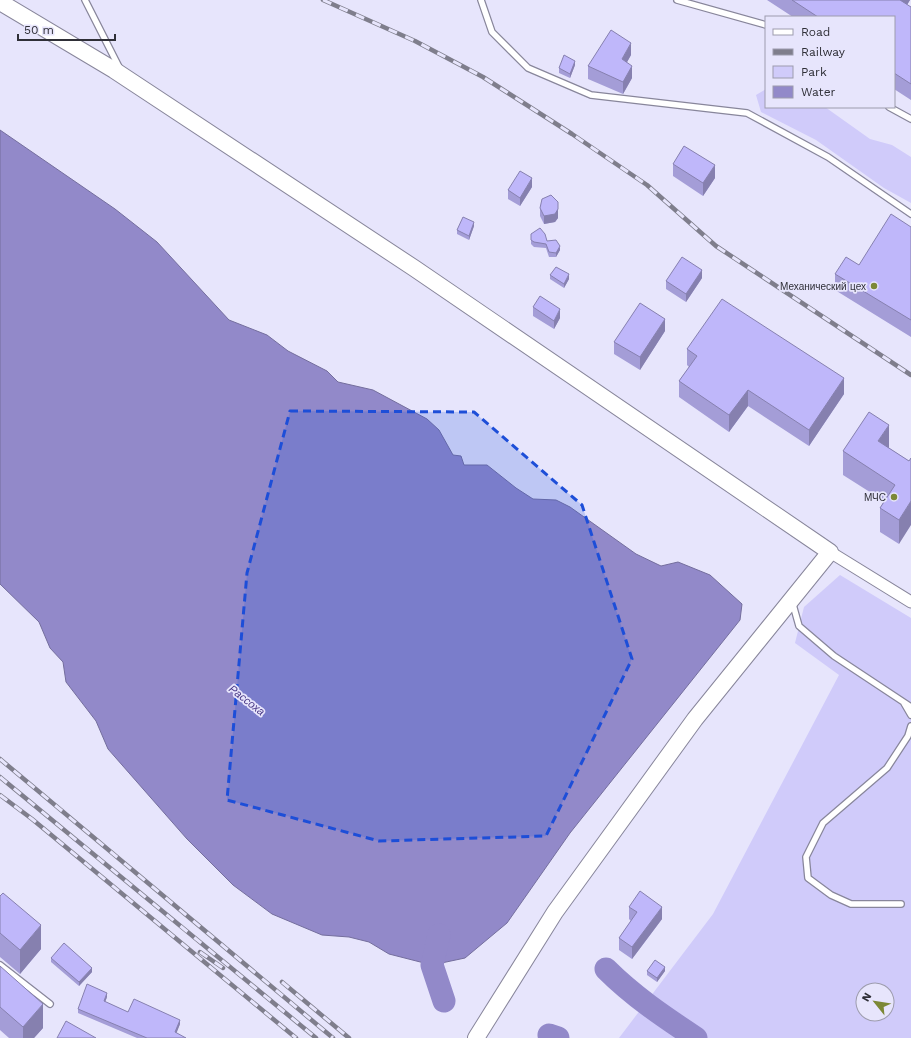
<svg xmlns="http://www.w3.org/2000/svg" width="911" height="1038" viewBox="0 0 911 1038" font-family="'Work Sans',sans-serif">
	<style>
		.green { fill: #d0cbfa; fill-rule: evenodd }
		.water { fill: #9289c9; stroke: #746e9d }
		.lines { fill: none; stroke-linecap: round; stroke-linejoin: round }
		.river { stroke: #9289c9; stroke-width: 23 }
		.lane-casing { stroke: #88869b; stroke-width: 8 }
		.street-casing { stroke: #88869b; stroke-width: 13 }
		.secondary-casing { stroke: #88869b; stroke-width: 18 }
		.lane { stroke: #fff; stroke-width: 5.5 }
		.street { stroke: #fff; stroke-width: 11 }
		.secondary { stroke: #fff; stroke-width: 16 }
		.rail-casing { stroke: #7f7e8c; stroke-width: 4.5 }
		.rail { stroke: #e7e5fc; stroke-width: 3; stroke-dasharray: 9; stroke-linecap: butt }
		.wall { fill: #a49dd7 }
		.shaded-wall { fill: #8680af }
		.building { fill: #bfb7fa; stroke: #8680af }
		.marked { fill: #1d4ed8; fill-opacity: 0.2; stroke: #1d4ed8; stroke-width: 3; stroke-dasharray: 8 5; stroke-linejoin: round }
		.poi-dot { fill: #7c8836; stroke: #e7e5fc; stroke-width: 1.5 }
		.labels { text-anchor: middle; stroke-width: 3.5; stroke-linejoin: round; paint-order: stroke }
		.poi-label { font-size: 10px; fill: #2f2f37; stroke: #e7e5fc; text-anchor: end }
		.water-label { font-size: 11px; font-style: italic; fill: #493885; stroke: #e7e5fc }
	</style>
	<rect width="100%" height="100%" fill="#e7e5fc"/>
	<path class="green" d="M 766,89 L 766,107 L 825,107 L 870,139 L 892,145 L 911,157 L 911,203 L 884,188 L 816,140 L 761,112 L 756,95 Z
		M 840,575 L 911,618 L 911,1038 L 619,1038 L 713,914 L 839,675 L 795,643 L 804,607 ZM 863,990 L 887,990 L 887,1014 L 863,1014 Z"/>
	<path class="water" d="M 0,130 L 115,209 L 157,242 L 229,320 L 267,335 L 288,351 L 327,371 L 338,382 L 373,390 L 427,419 L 439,430 L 453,455 L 461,456 L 464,465 L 487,465 L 516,488 L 533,499 L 556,500 L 570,507 L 636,554 L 661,566 L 678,562 L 710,575 L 742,604 L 740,620 L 570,833 L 507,923 L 465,958 L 432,965 L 389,954 L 369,942 L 349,937 L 322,935 L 272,914 L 233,885 L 187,839 L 108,749 L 96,721 L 66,682 L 63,662 L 50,648 L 39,622 L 0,584 Z"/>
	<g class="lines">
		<path class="river" d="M 439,935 L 432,965 L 444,1001
			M 606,969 C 633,996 664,1017 696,1038
			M 549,1035 L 558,1038"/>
		<g class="lane-casing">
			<path id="lane" d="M 85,0 L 120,69
				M 481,0 L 492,32 L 528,68 L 591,95 L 747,113 L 828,157 L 911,214
				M 677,0 L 766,25
				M 889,107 L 911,119
				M 792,601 L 799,626 L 834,656 L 911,707
				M 904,703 L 911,715
				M 901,904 L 851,904 L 831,895 L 808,878 L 806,857 L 823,823 L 887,768 L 908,736 L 911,726
				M 0,965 L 50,1004"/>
		</g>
		<g class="street-casing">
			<path id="street" d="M 830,552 L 911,602"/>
		</g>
		<g class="secondary-casing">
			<path id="secondary" d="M 0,2 L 114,70 L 414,268 L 830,552 L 695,719 L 555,912 L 476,1038"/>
		</g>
		<use href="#lane" class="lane"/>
		<use href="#street" class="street"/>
		<use href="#secondary" class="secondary"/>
		<g class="rail-casing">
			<path id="rail" d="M 323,0 L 415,41 L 483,77 L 572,134 L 647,185 L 716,246 L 911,375
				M 0,759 L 333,1038
				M 0,777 L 316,1038
				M 0,795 L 32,819 L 296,1038
				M 200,952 L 223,968
				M 282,982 L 349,1038"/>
		</g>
		<use href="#rail" class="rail"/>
	</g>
	<path class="wall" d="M 767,0 L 910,0 L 907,5 L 911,7 L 911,100 L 894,89 L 894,17 L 793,17 Z
		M 631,55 L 627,62 L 632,78 L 623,94 L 588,79 L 588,66 Z
		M 575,65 L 570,78 L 559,73 L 559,68 Z
		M 673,164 L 715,178 L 703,196 L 673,176 Z
		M 532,187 L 520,206 L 508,199 L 508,190 Z
		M 540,208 L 558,210 L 558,218 L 555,222 L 544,224 L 540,216 Z
		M 474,226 L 469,240 L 457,234 L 457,230 Z
		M 911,227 L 911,337 L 835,290 L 835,274 L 859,265 Z
		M 531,234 L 547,241 L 560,250 L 556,257 L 549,257 L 546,248 L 534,247 L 531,244 Z
		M 550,275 L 569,279 L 564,288 L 550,279 Z
		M 702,278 L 686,302 L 666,289 L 666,281 Z
		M 533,307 L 560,318 L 554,329 L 533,316 Z
		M 665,331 L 640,370 L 614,354 L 614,342 Z
		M 687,349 L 844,394 L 809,446 L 748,406 L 729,432 L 679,397 L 679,381 L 689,367 L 687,365 Z
		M 889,448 L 909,461 L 899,544 L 880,532 L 880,508 L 884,501 L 843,475 L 843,451 Z
		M 0,896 L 41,949 L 20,974 L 0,957 Z
		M 629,907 L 662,919 L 632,959 L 619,950 L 619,938 L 631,921 L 629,919 Z
		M 51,958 L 92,972 L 79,986 L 51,962 Z
		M 0,966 L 43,1028 L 34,1038 L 9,1038 L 0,1030 Z
		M 647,971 L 665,971 L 657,982 L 647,975 Z
		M 107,997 L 105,1002 L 128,1012 L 180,1024 L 176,1033 L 186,1038 L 137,1038 L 78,1013 L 78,1009 Z"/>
	<path class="shaded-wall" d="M 900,0 L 910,0 L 900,16 Z
		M 631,43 L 631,55 L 622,71 L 622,59 Z
		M 575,61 L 575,65 L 570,78 L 570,74 Z
		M 632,66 L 632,78 L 623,94 L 623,82 Z
		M 715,165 L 715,178 L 703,196 L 703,183 Z
		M 532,178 L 532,187 L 520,206 L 520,198 Z
		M 558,202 L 558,218 L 555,222 L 544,224 L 544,216 Z
		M 474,222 L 474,226 L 469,240 L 469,236 Z
		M 560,246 L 560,250 L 556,257 L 556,253 Z
		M 702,270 L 702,278 L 686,302 L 686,294 Z
		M 569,274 L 569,279 L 564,288 L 564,284 Z
		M 560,309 L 560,318 L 554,329 L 554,321 Z
		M 665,319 L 665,331 L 640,370 L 640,357 Z
		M 844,378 L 844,394 L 809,446 L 809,430 Z
		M 748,390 L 748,406 L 729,432 L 729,415 Z
		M 889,425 L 889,449 L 878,441 Z
		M 911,501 L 911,525 L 899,544 L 899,520 Z
		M 662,907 L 662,919 L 632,959 L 632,947 Z
		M 41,925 L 41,949 L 20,974 L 20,950 Z
		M 665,967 L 665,971 L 657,982 L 657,978 Z
		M 92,968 L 92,972 L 79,986 L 79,982 Z
		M 107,993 L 107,997 L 104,1005 L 104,1001 Z
		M 43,1004 L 43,1028 L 34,1038 L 23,1038 L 23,1027 Z
		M 180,1020 L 180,1024 L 175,1037 L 175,1032 Z"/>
	<path class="building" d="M 792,0 L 900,0 L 911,7 L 911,84 L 894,73 L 894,17 L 818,17 Z
		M 611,30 L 631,43 L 622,59 L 632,66 L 623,82 L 588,66 Z
		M 564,55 L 575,61 L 570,74 L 559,68 Z
		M 684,146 L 715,165 L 703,183 L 673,164 Z
		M 520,171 L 532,178 L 520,198 L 508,190 Z
		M 551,195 L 558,202 L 558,209 L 555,214 L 544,216 L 540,208 L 542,199 Z
		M 891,214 L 911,227 L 911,320 L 835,274 L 846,257 L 859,265 Z
		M 463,217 L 474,222 L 469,236 L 457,230 Z
		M 540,228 L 545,234 L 547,241 L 556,240 L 560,246 L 556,253 L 549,252 L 546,244 L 534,242 L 531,240 L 531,234 Z
		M 682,257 L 702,270 L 686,294 L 666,281 Z
		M 556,267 L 569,274 L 564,284 L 550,275 Z
		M 540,296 L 560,309 L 554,321 L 533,307 Z
		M 722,299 L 844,378 L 809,430 L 748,390 L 729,415 L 679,381 L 697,356 L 687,349 Z
		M 640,303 L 665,319 L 640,357 L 614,342 Z
		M 869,412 L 889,425 L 878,441 L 909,461 L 911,458 L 911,501 L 899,520 L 880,508 L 895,485 L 843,451 Z
		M 640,891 L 662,907 L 632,947 L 619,938 L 637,912 L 629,907 Z
		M 3,893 L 41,925 L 20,950 L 0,933 L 0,896 Z
		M 64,943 L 92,968 L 79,982 L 51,958 Z
		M 655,960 L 665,967 L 657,978 L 647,971 Z
		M 0,966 L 43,1004 L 23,1027 L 0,1007 Z
		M 87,984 L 107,993 L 104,1001 L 128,1012 L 134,999 L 180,1020 L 175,1032 L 186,1038 L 147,1038 L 78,1009 Z
		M 66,1021 L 96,1038 L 57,1038 Z"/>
	<path class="marked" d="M 290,411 L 474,412 L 582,505 L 632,659 L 546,836 L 379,841 L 227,800 L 247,573 Z"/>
	<g class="poi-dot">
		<circle cx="874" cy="286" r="4"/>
		<circle cx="894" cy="497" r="4"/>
	</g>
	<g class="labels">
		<g class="poi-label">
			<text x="866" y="290">Механический цех</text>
			<text x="886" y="501">МЧС</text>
		</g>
		<g class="water-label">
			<text transform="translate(247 700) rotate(38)" y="4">Рассоха</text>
		</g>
	</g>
	<rect x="765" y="16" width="130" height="92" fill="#e7e5fc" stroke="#9d9cad"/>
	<rect x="773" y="29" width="20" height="6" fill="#ffffff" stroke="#9d9cad"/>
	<text x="801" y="36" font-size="12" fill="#2f2f37">Road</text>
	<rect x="773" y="49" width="20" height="6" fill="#7f7e8c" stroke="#9d9cad"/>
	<text x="801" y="56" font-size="12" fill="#2f2f37">Railway</text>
	<rect x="773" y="66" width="20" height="12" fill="#d0cbfa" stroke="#9d9cad"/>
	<text x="801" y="76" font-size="12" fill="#2f2f37">Park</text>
	<rect x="773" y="86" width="20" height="12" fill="#9289c9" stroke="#9d9cad"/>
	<text x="801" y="96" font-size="12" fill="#2f2f37">Water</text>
	<g transform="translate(875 1002) rotate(300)"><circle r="19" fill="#e7e5fc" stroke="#9d9cad"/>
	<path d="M0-3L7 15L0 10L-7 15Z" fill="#7c8836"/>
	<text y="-6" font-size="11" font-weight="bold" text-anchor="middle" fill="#2f2f37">N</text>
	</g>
	<path d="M18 34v6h97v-6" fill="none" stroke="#2f2f37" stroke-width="2"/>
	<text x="24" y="34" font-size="12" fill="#2f2f37" stroke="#e7e5fc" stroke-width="3" paint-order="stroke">50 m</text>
</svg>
